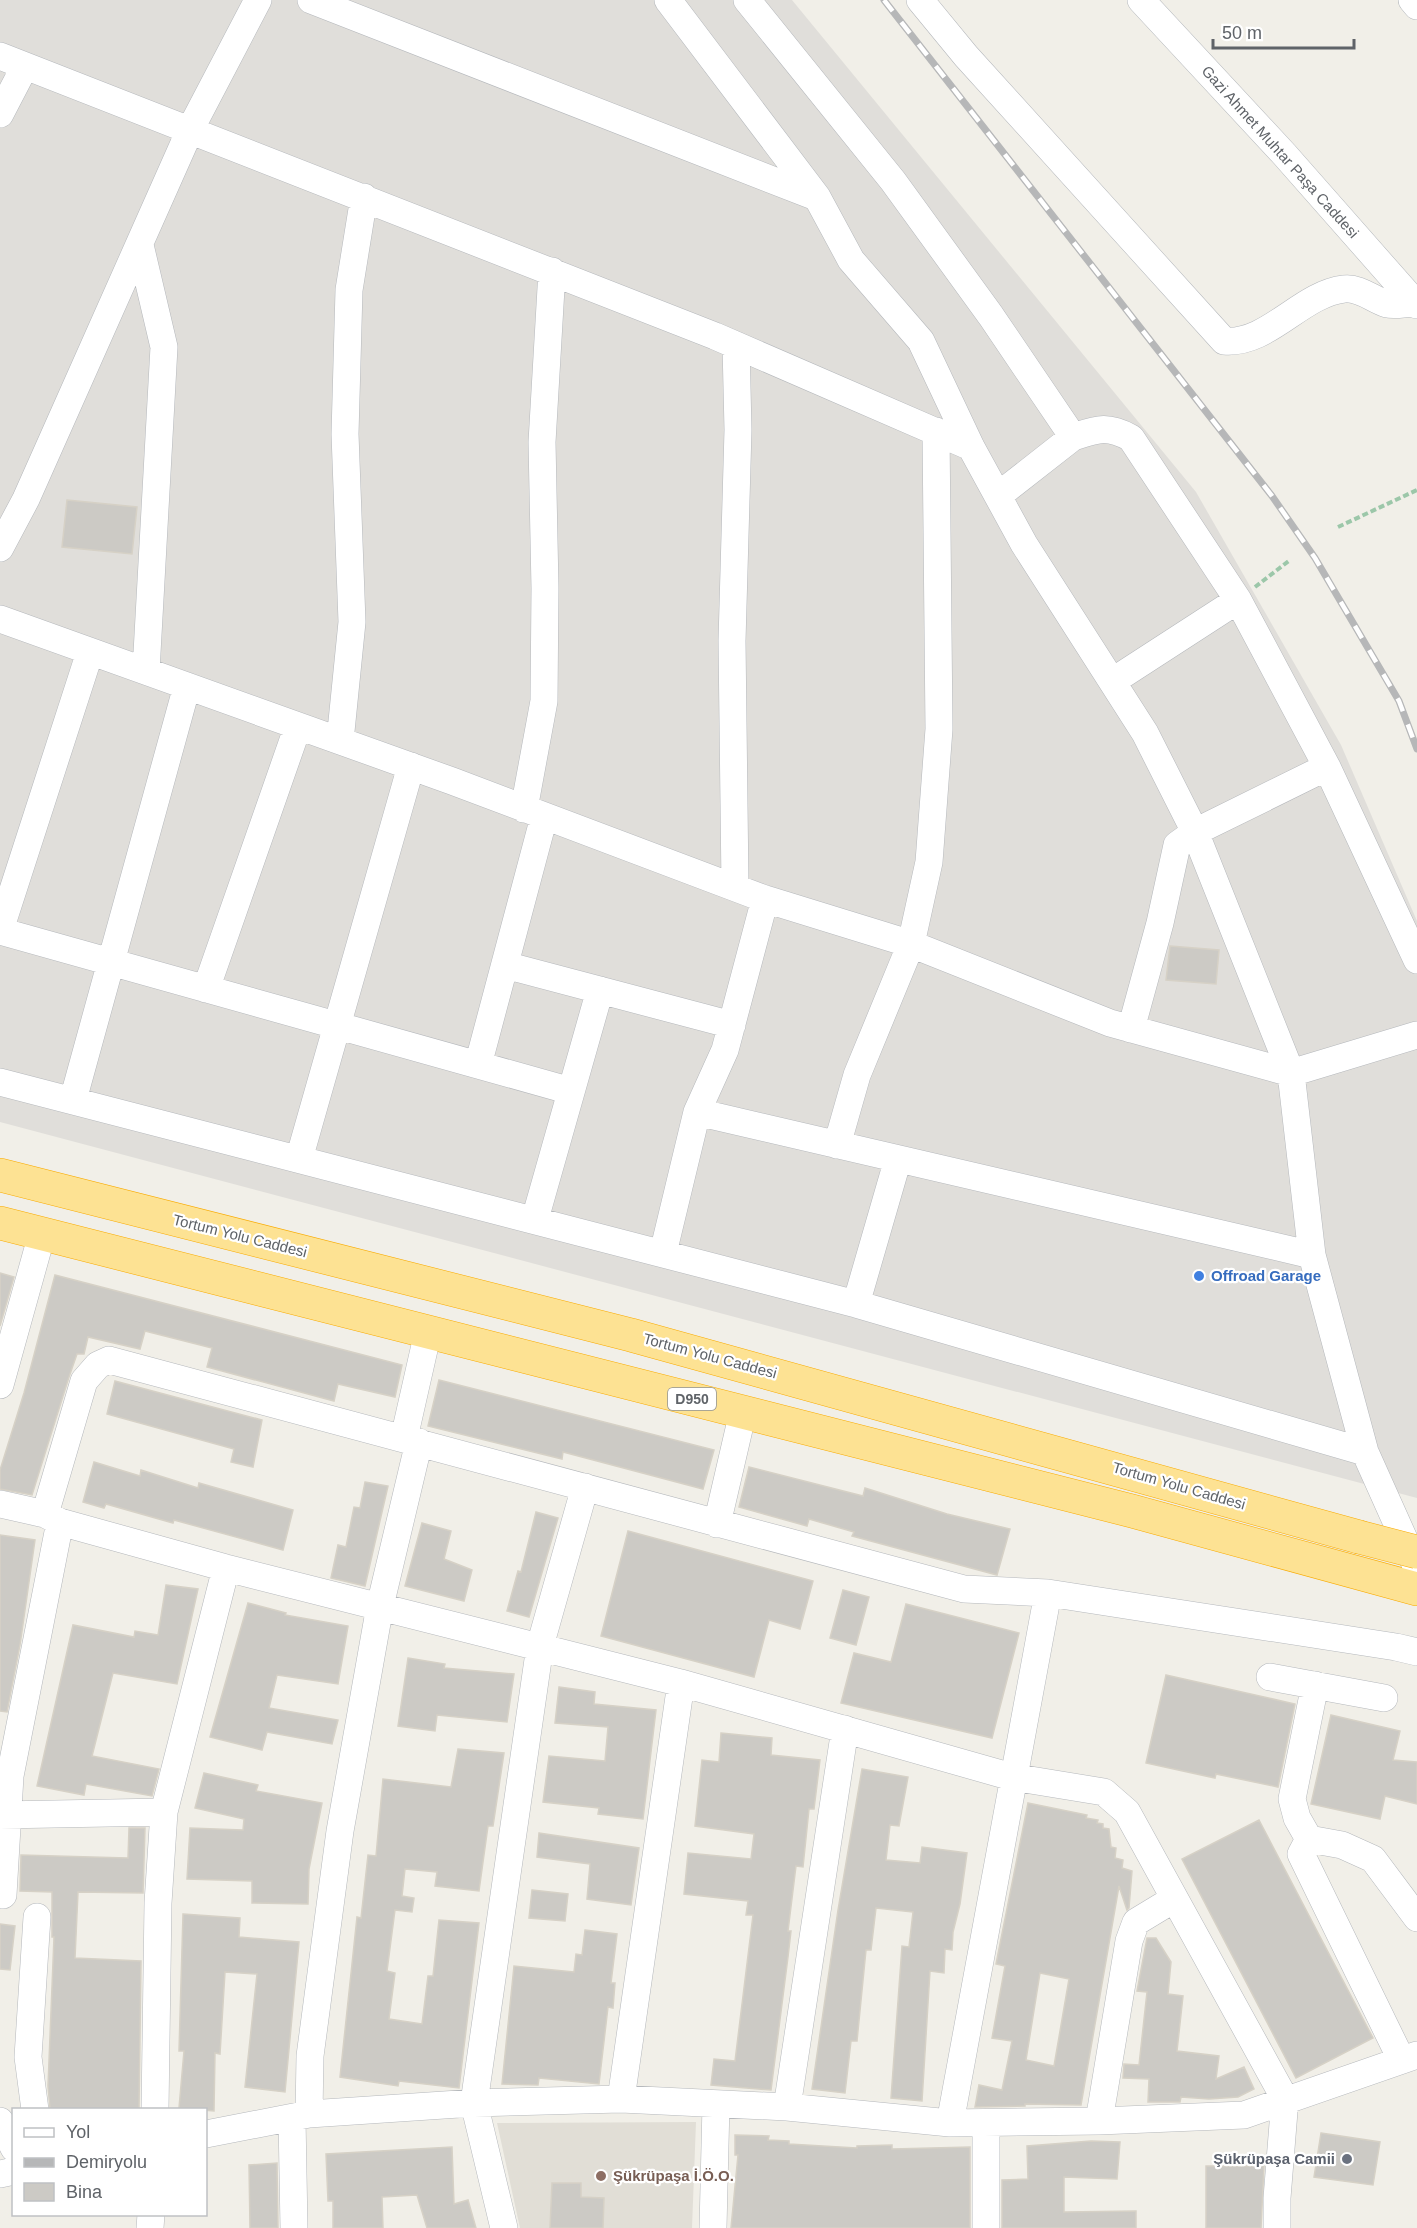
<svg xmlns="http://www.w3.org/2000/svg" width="1417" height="2228" viewBox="0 0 1417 2228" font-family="Arial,sans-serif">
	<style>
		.industrial { fill: #e0deda }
		.education { fill: #e1ded6 }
		.building { fill: #cccac5; stroke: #d6d1c6; stroke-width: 1.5; fill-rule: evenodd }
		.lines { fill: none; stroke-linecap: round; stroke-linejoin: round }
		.minor-casing { stroke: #b5b8bc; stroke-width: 28 }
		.highway-casing { stroke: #f9ab00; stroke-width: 34 }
		.path { stroke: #9cc7a9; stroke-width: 4; stroke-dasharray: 6 3; stroke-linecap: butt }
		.minor { stroke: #fff; stroke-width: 27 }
		.highway { stroke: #fde293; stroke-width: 33 }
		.rail-casing { stroke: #b6b7b8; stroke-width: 7 }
		.rail { stroke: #fff; stroke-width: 4.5; stroke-dasharray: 14; stroke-linecap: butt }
		.highway-bridge-casing { stroke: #f9ab00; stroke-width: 34; stroke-linecap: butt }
		.highway-bridge { stroke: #fde293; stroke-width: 33 }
		.shop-dot { fill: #3f7fe0; stroke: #fff; stroke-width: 2 }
		.worship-dot { fill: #6b7280; stroke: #fff; stroke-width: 2 }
		.education-dot { fill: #8d6e63; stroke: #fff; stroke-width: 2 }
		.labels { text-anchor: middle; stroke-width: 4.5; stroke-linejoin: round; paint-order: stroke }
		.shield { fill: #fff; stroke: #8f9295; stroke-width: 1.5 }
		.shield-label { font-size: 14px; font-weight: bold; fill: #5f6368 }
		.street-label { font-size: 15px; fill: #5f6368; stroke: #fff }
		.shop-label { font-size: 15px; font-weight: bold; fill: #366cbe; stroke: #fff; text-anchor: start }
		.worship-label { font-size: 15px; font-weight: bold; fill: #5b616d; stroke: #fff; text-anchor: end }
		.education-label { font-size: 15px; font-weight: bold; fill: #785e54; stroke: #fff; text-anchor: start }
	</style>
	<rect width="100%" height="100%" fill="#f1efe8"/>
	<path class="industrial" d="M 0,0 L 792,0 L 1196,492 L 1341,745 L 1417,921 L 1417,1498 L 0,1122 Z"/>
	<path class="education" d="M 696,2122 L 692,2228 L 520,2228 L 497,2123 Z"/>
	<path class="building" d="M 67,500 L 137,507 L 132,554 L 62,547 Z
		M 1170,946 L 1219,950 L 1216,984 L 1166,980 Z
		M 0,1273 L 14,1277 L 0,1326 Z
		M 55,1275 L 402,1365 L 395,1397 L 338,1384 L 334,1401 L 207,1367 L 212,1348 L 145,1331 L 140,1349 L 88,1337 L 84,1354 L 77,1354 L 69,1377 L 32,1495 L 0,1489 L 0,1470 L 24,1393 Z
		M 439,1380 L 714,1450 L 703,1489 L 563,1452 L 562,1459 L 428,1426 Z
		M 115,1381 L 262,1420 L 253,1467 L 231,1462 L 234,1449 L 107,1414 Z
		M 94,1462 L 140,1476 L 141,1470 L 198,1488 L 199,1483 L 293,1510 L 283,1550 L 174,1520 L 173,1523 L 106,1504 L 104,1508 L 83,1502 Z
		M 749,1467 L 863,1496 L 865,1488 L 947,1514 L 1010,1529 L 997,1575 L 852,1536 L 854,1532 L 809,1519 L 807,1526 L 739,1507 Z
		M 365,1482 L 388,1486 L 365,1586 L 331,1578 L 338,1545 L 346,1547 L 354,1507 L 360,1508 Z
		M 536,1512 L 558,1518 L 529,1617 L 507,1611 L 518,1571 L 521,1572 Z
		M 422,1523 L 451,1531 L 444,1559 L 472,1570 L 464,1601 L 405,1586 Z
		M 628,1531 L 813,1581 L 800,1629 L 769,1620 L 754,1677 L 601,1636 Z
		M 0,1535 L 35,1540 L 20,1645 L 7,1712 L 0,1711 Z
		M 166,1585 L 198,1589 L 177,1684 L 113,1673 L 92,1756 L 159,1769 L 152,1796 L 86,1784 L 84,1795 L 37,1786 L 73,1625 L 134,1637 L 135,1631 L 158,1635 Z
		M 843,1590 L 869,1597 L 856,1645 L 830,1638 Z
		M 248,1603 L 286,1613 L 285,1615 L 348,1626 L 338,1684 L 277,1675 L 269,1708 L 338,1720 L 332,1744 L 267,1732 L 262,1750 L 210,1737 Z
		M 906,1604 L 1019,1633 L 992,1738 L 841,1703 L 854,1653 L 891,1662 Z
		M 408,1658 L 445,1664 L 444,1668 L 514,1674 L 507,1722 L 437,1715 L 435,1731 L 398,1726 Z
		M 1166,1675 L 1295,1704 L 1278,1787 L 1216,1774 L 1215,1778 L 1146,1763 Z
		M 559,1687 L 595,1692 L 594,1704 L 656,1710 L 643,1819 L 598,1814 L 599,1808 L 543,1802 L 549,1756 L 605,1761 L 608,1727 L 555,1723 Z
		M 1331,1715 L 1400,1731 L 1393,1760 L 1417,1762 L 1417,1804 L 1385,1796 L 1380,1819 L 1311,1804 Z
		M 721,1733 L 772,1738 L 771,1755 L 820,1760 L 814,1809 L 809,1809 L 803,1867 L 796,1866 L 788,1931 L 791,1931 L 788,1957 L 771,2090 L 711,2085 L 714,2059 L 735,2061 L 753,1915 L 746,1915 L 748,1901 L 684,1894 L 688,1853 L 751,1859 L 754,1834 L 695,1826 L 702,1760 L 719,1762 Z
		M 458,1749 L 504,1753 L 493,1826 L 488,1826 L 479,1891 L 435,1886 L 437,1872 L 405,1869 L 402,1896 L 414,1898 L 412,1912 L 395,1910 L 387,1971 L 395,1973 L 389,2019 L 422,2024 L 428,1976 L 433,1976 L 439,1920 L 479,1923 L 459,2088 L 399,2081 L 398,2086 L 340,2077 L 357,1917 L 361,1918 L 368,1855 L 376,1856 L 383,1779 L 451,1787 Z
		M 862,1769 L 908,1777 L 899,1826 L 890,1825 L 886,1860 L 920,1863 L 922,1847 L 967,1853 L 960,1904 L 953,1932 L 952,1950 L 945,1949 L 944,1973 L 930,1971 L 922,2101 L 891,2098 L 902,1946 L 909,1947 L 913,1912 L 876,1908 L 871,1950 L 866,1950 L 857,2041 L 851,2041 L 845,2093 L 812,2089 L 838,1910 Z
		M 204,1773 L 258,1785 L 256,1791 L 322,1803 L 309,1869 L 308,1904 L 252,1903 L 252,1881 L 187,1879 L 190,1828 L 243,1830 L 244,1819 L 195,1808 Z
		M 1028,1803 L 1087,1815 L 1086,1818 L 1098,1820 L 1097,1823 L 1103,1824 L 1103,1828 L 1109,1829 L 1111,1847 L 1116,1848 L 1115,1858 L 1123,1860 L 1122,1868 L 1132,1871 L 1129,1908 L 1127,1910 L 1119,1886 L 1081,2105 L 1025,2104 L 1025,2106 L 975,2107 L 979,2085 L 1002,2090 L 1012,2041 L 992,2038 L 1005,1966 L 996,1964 ZM 1040,1973 L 1069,1979 L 1054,2066 L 1026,2060 Z
		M 1259,1820 L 1373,2038 L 1296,2078 L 1182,1859 Z
		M 129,1828 L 145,1828 L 143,1893 L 78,1892 L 75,1958 L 141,1961 L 139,2109 L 50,2109 L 48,2086 L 54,1937 L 52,1937 L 52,1892 L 20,1891 L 21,1855 L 128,1858 Z
		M 539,1833 L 639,1848 L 631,1905 L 587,1899 L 590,1864 L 537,1857 Z
		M 532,1890 L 568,1894 L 565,1921 L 529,1918 Z
		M 183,1914 L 240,1918 L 239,1937 L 299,1942 L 285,2092 L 245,2087 L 257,1974 L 225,1972 L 220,2054 L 215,2053 L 214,2111 L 179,2108 L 184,2051 L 179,2051 Z
		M 0,1924 L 15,1926 L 10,1970 L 0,1969 Z
		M 585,1930 L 617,1934 L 611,1983 L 615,1983 L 613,2008 L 608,2007 L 599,2084 L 539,2078 L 538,2085 L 502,2084 L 514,1966 L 574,1972 L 576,1954 L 582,1955 Z
		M 1147,1938 L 1156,1938 L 1171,1962 L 1168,1994 L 1183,1996 L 1177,2051 L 1219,2056 L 1216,2079 L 1244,2067 L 1254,2089 L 1238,2097 L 1209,2099 L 1181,2097 L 1180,2102 L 1148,2102 L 1149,2079 L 1123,2078 L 1124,2064 L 1139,2065 L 1147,1992 L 1137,1991 Z
		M 1321,2133 L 1380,2142 L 1373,2185 L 1314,2177 Z
		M 735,2135 L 769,2136 L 768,2140 L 789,2141 L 789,2144 L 857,2148 L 857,2146 L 892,2145 L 892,2149 L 970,2147 L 970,2228 L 731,2228 L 738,2155 L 735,2155 Z
		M 1091,2141 L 1120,2142 L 1117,2179 L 1064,2177 L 1064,2212 L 1136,2211 L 1136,2228 L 1002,2228 L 1002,2180 L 1028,2179 L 1027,2146 Z
		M 452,2147 L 454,2204 L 468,2200 L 476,2228 L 427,2228 L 417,2195 L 382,2197 L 383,2228 L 333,2228 L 333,2201 L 328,2201 L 326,2154 Z
		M 277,2163 L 278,2228 L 250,2228 L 249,2165 Z
		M 1206,2166 L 1264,2166 L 1261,2228 L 1206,2228 Z
		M 552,2183 L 581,2183 L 581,2197 L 604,2198 L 603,2228 L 550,2228 Z"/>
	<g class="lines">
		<g class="minor-casing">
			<path id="minor" d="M 311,0 L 816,197
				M 668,0 L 817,197 L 851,260 L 921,341 L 971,447 L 1024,544 L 1145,733 L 1195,832 L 1291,1073 L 1312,1255 L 1365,1452 L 1417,1568
				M 747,0 L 893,181 L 991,316 L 1073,437 C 1098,429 1107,425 1131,438 L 1238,600 L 1327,767 L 1417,960
				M 920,0 L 966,56 L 1224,341 C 1268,345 1301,294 1344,289 C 1360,287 1373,300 1387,304 C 1395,306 1407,303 1415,303
				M 1141,0 L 1284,154 L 1417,305
				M 1412,0 L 1417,6
				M 0,56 L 715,336 L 971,447
				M 0,114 L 25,66
				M 140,245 L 164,347 L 146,671
				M 999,495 L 1073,437
				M 0,548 L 26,499 L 190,130 L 258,0
				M 0,619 L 452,781 L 765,899 L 911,944 L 1110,1023 L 1291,1073 L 1417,1035
				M 1113,681 L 1238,600
				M 340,741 L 352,622 L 345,434 L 349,290 L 364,197
				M 524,809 L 544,701 L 545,588 L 542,442 L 552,271
				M 735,885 L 732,641 L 738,430 L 736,345
				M 0,930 L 90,652
				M 0,931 L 571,1091
				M 505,965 L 732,1025
				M 206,989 L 298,726
				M 1131,1029 L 1160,923 L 1177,845 L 1195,832 L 1327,767
				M 478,1065 L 544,817
				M 0,1082 L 856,1304 L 1365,1452
				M 73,1100 L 187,686
				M 697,1112 L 1312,1255
				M 837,1145 L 857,1075 L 911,944 L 929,862 L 939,729 L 936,431
				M 299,1159 L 411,766
				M 535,1219 L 600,990
				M 663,1253 L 697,1112 L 725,1050 L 765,899
				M 856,1304 L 898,1159
				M 0,1385 L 42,1234
				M 404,1438 L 428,1332
				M 0,1504 L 45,1514 L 60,1522 L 226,1568 L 681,1683 L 1012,1777 L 1104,1792 L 1127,1812 L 1285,2099 L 1277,2198 L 1277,2228
				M 45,1514 L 84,1381 L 98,1365 L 109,1360 L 964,1589 L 1048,1593 L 1396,1647 L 1417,1652
				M 717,1524 L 743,1412
				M 1270,1677 L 1384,1698
				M 0,1815 L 164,1812
				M 1309,1839 L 1301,1854 L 1401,2059
				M 1309,1839 L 1297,1818 L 1292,1799 L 1315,1685
				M 1309,1839 L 1342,1845 L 1373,1859 L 1417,1918
				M 3,1895 L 10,1776 L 60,1522
				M 621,2099 L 681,1683
				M 787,2107 L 845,1729
				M 35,2110 L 28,2057 L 37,1917
				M 155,2110 L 158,1903 L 164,1812 L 226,1568
				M 309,2114 L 310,2056 L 340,1831 L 380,1606 L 419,1442
				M 292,2118 L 294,2228
				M 0,2121 L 14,2148
				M 1099,2121 L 1129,1941 L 1136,1922 L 1174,1899
				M 950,2123 L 1048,1593
				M 206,2134 L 309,2114 L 474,2103 L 621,2099 L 787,2107 L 950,2123 L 1099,2121 L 1244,2115 L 1417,2055
				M 0,2174 L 14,2171
				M 150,2228 L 151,2214
				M 504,2228 L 474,2103 L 540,1646 L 585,1487
				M 713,2228 L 716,2104
				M 986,2228 L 986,2123"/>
		</g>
		<g class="highway-casing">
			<path id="highway" d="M 0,1175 L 631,1335 L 1359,1537
				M 0,1223 L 1132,1511 L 1417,1589"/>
		</g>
		<path class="path" d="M 1338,527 L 1417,490
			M 1255,587 L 1290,560"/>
		<use href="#minor" class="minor"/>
		<use href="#highway" class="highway"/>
		<g class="rail-casing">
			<path id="rail" d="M 884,0 L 1272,496 L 1315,558 L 1399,701 L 1417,749"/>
		</g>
		<use href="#rail" class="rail"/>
		<g class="highway-bridge-casing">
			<path id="highway-bridge" d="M 1359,1537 L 1417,1552"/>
		</g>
		<use href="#highway-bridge" class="highway-bridge"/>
	</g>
	<circle class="shop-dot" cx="1199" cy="1276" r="6"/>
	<circle class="worship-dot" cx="1347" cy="2159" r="6"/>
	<circle class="education-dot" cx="601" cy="2176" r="6"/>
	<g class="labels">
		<rect class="shield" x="668" y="1388" width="48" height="22" rx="4.5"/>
		<g class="shield-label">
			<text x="692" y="1404">D950</text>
		</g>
		<g class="street-label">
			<text transform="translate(1280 152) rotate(48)" y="5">Gazi Ahmet Muhtar Paşa Caddesi</text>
			<text transform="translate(240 1236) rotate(14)" y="5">Tortum Yolu Caddesi</text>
			<text transform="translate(710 1356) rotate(15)" y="5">Tortum Yolu Caddesi</text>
			<text transform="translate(1179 1486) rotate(16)" y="5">Tortum Yolu Caddesi</text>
		</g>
		<g class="shop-label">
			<text x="1211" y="1281">Offroad Garage</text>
		</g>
		<g class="worship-label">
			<text x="1335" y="2164">Şükrüpaşa Camii</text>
		</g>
		<g class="education-label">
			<text x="613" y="2181">Şükrüpaşa İ.Ö.O.</text>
		</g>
	</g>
	<rect x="12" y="2108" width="195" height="108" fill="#ffffff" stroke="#bfc1c3" stroke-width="1.5"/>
	<rect x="24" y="2128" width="30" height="9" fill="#ffffff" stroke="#bfc1c3" stroke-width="1.5"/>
	<text x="66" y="2138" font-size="18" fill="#5f6368">Yol</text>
	<rect x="24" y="2158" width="30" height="9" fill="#b6b7b8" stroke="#bfc1c3" stroke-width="1.5"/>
	<text x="66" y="2168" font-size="18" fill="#5f6368">Demiryolu</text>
	<rect x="24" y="2183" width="30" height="18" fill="#cccac5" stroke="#bfc1c3" stroke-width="1.5"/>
	<text x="66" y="2198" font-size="18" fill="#5f6368">Bina</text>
	<path d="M1213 39v9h141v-9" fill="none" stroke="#5f6368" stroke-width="3"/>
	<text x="1222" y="39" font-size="18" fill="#5f6368" stroke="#ffffff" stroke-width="4.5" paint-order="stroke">50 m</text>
</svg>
